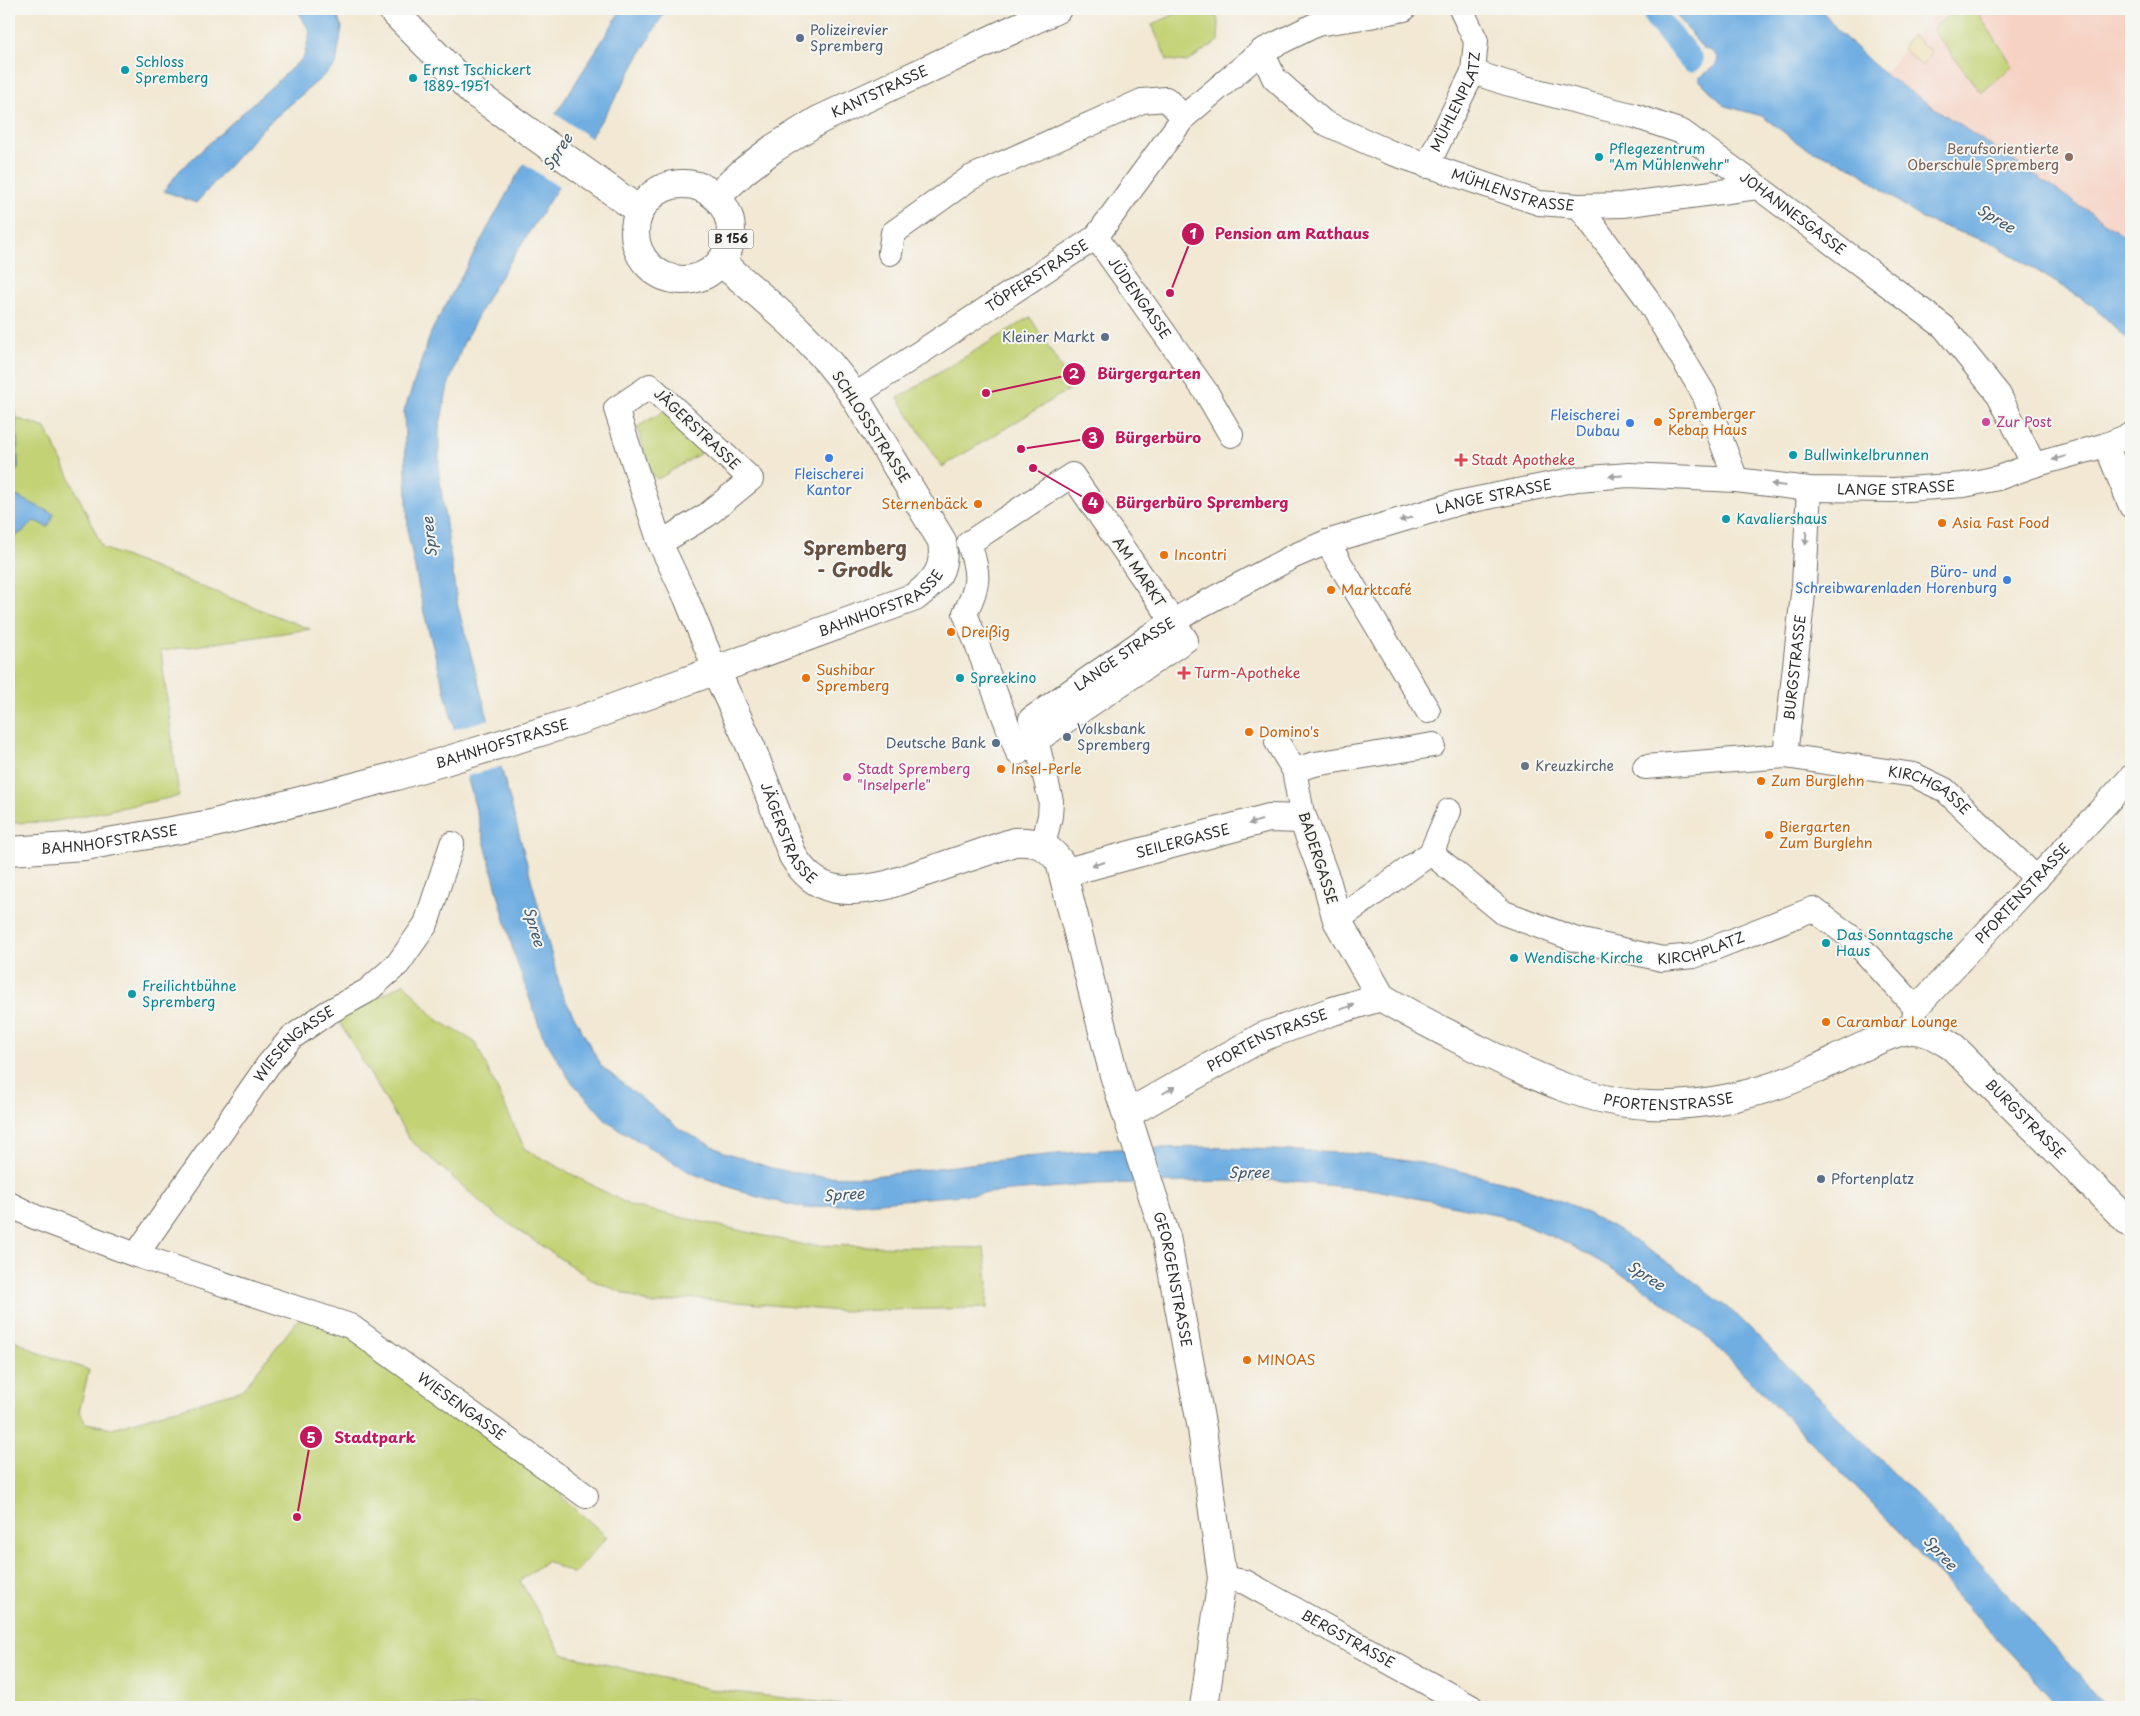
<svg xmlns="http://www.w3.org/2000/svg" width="2140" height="1716" viewBox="0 0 2140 1716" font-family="'Playpen Sans',sans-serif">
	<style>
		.built { fill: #f6d2c3 }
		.green { fill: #c3d274; stroke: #777e50 }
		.sand { fill: #eeda9e; stroke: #8c8264 }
		.water { fill: #6faee2; stroke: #4d6c86 }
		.pier { fill: #f2e8d3 }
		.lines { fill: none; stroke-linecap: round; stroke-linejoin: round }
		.canal { stroke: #6faee2; stroke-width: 24 }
		.street-casing { stroke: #716d66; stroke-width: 26 }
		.secondary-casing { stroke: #716d66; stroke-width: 30 }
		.primary-casing { stroke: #716d66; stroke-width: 30 }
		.street { stroke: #fff; stroke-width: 24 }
		.secondary { stroke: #fff; stroke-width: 28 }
		.primary { stroke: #fff; stroke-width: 28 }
		.oneway { fill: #a0a0a0 }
		.service-dot { fill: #5c6f8a; stroke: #f6f6f2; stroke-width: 2 }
		.culture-dot { fill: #0f9aa8; stroke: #f6f6f2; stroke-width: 2 }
		.education-dot { fill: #8d6e63; stroke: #f6f6f2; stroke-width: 2 }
		.food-dot { fill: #e8710a; stroke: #f6f6f2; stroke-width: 2 }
		.hotel-dot { fill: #d1479c; stroke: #f6f6f2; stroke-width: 2 }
		.shop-dot { fill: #3f7fe0; stroke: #f6f6f2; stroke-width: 2 }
		.health-dot { fill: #e0444e; stroke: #f6f6f2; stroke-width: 2 }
		.worship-dot { fill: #6b7280; stroke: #f6f6f2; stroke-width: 2 }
		.labels { text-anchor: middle; stroke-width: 4; stroke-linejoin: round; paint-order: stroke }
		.shield { fill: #f6f6f2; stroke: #686867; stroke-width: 1 }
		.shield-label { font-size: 12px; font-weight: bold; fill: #2b2b2b }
		.service-label { font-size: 14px; fill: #4e5e75; stroke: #f6f6f2; text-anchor: start }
		.culture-label { font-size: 14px; fill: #0d838f; stroke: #f6f6f2; text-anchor: start }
		.street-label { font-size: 14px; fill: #2b2b2b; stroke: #f6f6f2 }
		.education-label { font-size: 14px; fill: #785e54; stroke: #f6f6f2; text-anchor: end }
		.food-label { font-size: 14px; fill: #c56008; stroke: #f6f6f2; text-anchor: start }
		.shop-label { font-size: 14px; fill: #366cbe; stroke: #f6f6f2; text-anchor: end }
		.hotel-label { font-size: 14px; fill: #b23c85; stroke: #f6f6f2; text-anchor: start }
		.health-label { font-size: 14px; fill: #be3a42; stroke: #f6f6f2; text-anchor: start }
		.worship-label { font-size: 14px; fill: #5b616d; stroke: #f6f6f2; text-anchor: start }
		.water-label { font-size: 15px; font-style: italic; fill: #43596b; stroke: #f6f6f2 }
		.district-label { font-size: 19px; font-weight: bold; fill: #665041; stroke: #f6f6f2 }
		.leader { fill: none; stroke: #c2185b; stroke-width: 2 }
		.callout-dot { fill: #c2185b; stroke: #f6f6f2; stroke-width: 2 }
		.mark-label { font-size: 15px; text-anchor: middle; font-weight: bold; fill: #fff }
		.callout-label { font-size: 15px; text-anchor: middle; font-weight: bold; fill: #c2185b; stroke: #f6f6f2; stroke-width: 4; stroke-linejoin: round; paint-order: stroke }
	</style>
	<rect width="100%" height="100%" fill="#f6f6f2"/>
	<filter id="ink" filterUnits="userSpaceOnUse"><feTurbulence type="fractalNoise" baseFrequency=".02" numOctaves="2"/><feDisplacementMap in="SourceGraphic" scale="10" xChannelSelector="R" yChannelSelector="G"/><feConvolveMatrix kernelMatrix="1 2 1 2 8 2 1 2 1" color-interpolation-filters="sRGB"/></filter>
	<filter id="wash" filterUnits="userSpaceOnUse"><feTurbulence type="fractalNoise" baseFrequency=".0096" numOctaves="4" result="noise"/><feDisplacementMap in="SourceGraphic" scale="20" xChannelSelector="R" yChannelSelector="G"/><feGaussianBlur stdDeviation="1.12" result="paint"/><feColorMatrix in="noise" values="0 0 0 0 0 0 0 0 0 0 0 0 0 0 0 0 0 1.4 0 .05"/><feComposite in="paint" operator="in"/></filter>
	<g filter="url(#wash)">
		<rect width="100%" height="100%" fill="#f2e8d3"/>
		<path class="built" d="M 1939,9 L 2131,9 L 2131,240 L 1884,74 Z"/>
		<path class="green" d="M 1185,9 L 1213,9 L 1219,23 L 1218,41 L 1187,62 L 1167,60 L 1152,25 Z
			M 1956,9 L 1975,9 L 2013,66 L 1981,93 L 1932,29 Z
			M 1030,317 L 1073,387 L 942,467 L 898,398 Z
			M 664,411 L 699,444 L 701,453 L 658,479 L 652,475 L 637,427 Z
			M 16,418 L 46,428 L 103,548 L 310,629 L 161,651 L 179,796 L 51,822 L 9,823 L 9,537 L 21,533 L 34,521 L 53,514 L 14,495 L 12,481 L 18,467 Z
			M 404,983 L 436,1019 L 475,1042 L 525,1149 L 631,1206 L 805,1245 L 984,1248 L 988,1282 L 987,1308 L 838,1311 L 692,1298 L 653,1305 L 592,1280 L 493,1213 L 409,1139 L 338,1020 Z
			M 302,1315 L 348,1330 L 559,1483 L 562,1497 L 607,1537 L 574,1574 L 546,1561 L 520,1581 L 562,1654 L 709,1689 L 859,1707 L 9,1707 L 9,1337 L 37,1352 L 89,1370 L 79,1412 L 86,1423 L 112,1428 L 242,1390 Z"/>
		<path class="sand" d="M 1912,35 L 1932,52 L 1922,66 L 1902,48 Z"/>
		<path class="water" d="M 297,9 L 334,9 L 342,27 L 336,65 L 262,129 L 196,203 L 164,191 L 180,170 L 304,57 L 310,32 Z
			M 622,9 L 666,9 L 613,102 L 490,293 L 463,344 L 448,386 L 439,429 L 439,474 L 457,603 L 562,994 L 601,1066 L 681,1130 L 724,1152 L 771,1168 L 815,1176 L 866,1177 L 1025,1157 L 1113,1149 L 1206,1147 L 1362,1154 L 1440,1166 L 1520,1186 L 1569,1204 L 1616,1229 L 1678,1269 L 1739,1317 L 1947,1527 L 2107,1707 L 2060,1707 L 1876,1507 L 1702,1332 L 1637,1283 L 1569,1244 L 1500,1215 L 1376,1190 L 1274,1180 L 1097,1184 L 805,1208 L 757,1197 L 691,1173 L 609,1123 L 570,1080 L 542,1034 L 514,954 L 424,613 L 408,534 L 404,411 L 432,330 L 513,182 Z
			M 1672,9 L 1821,9 L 1839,32 L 1884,74 L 2131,240 L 2131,343 L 2092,305 L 1994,244 L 1922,219 L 1852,167 L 1802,146 L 1762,116 L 1725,106 L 1698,79 L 1715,66 L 1718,60 C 1715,52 1711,50 1703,49 Z
			M 9,390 L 16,418 L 18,467 L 12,481 L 14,495 L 54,514 L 48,527 L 34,521 L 21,533 L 9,537 Z"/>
		<path class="pier" d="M 554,113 L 592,139 L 560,188 L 522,162 Z
			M 490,719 L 503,766 L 464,777 L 451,730 Z"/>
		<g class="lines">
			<path class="canal" d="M 1656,17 L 1691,60"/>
		</g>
	</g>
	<g filter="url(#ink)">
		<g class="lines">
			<g class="street-casing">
				<g id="street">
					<path id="s1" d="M 1262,51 L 1274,78 L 1323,122 L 1389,152 L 1539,203 L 1579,206 L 1646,297 L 1704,394 L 1736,480"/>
					<path id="s2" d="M 1473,72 L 1506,83 L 1635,116 L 1682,132 L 1758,187 L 1944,327 L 1999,395 L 2034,465"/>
					<path id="s3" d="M 1427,166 L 1473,72 L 1476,41 L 1461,9"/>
					<path d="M 1579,206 L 1622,205 L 1758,187"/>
					<path id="s4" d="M 1096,237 L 1206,392 L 1231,435"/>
					<path d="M 890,253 L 893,233 L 970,178 L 1142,101 L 1166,99 L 1184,117"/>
					<path id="s5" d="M 854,396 L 1096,237 L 1184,117 L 1262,51 L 1317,24 L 1370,16 L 1404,9"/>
					<path d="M 2106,445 L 2131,506"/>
					<path d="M 1072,475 L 1186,640 L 1018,753 L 965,613 C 980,584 979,573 969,543 Z"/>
					<path d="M 1327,542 L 1428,711"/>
					<path d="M 660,543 L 707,515 L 751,479 L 650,386 L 616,409 L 660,543 L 686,598 L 716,671"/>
					<path d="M 1277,742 L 1294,770 L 1303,819"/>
					<path id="s6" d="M 1785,756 L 1804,585 L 1809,489"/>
					<path id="s7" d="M 1645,767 L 1785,756 L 1914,775 L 1945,790 L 2037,879"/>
					<path d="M 1294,770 L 1315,764 L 1433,745"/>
					<path id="s8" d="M 1043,846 L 1050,816 L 1051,801 L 1031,719 L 1151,635 L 1192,610 L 1294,556 L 1327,542 L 1458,503 L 1577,479 L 1629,475 L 1736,480 L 1809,489 L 1893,490 L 1964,485 L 1998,478 L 2034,465 L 2106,445 L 2131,435"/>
					<path id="s9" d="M 1431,853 L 1504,913 L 1574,939 L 1662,959 L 1694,956 L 1813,909 L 1852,938 L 1916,1008"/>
					<path d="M 1337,920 L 1431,853 L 1449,811"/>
					<path id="s10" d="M 1913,1023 L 1916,1008 L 2131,777"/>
					<path id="s11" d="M 9,1204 L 35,1217 L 136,1255 L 350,1326 L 586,1496"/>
					<path id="s12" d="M 136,1255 L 268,1065 L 291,1038 L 327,1013 L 367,991 L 398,964 L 426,924 L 452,844"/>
					<path id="s13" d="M 1222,1578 L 1245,1582 L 1471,1707"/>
				</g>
			</g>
			<g class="secondary-casing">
				<g id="secondary">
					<path id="s14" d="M 716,671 L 751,747 L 793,856 C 816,895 847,894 887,885 L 1014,842 C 1035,841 1047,844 1060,862 L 1114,1075 L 1166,1237 L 1202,1429 L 1222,1578 L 1204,1707"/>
					<path id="s15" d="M 9,851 L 85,846 L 211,824 L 396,776 L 583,719 L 915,597 C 937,580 946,569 942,541 L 854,396 C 818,342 770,304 721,262"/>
					<path id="s16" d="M 1063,873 L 1269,818 L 1303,819 L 1327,883 L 1337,920 L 1381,997"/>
					<path id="s17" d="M 1127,1114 L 1262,1037 L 1333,1011 L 1381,997 C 1412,1016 1445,1032 1478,1049 C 1531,1075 1589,1103 1649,1105 C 1705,1107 1763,1094 1814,1070 C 1836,1060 1891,1030 1912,1030 C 1928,1030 1940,1039 1953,1047 L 2131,1224"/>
				</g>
			</g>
			<g class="primary-casing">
				<g id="primary">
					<path d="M 391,9 L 473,92 L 640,211"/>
					<circle cx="683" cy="232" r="48"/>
					<path id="s18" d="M 716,197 L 744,171 L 774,148 L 819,120 L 1057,9"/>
				</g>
			</g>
			<use href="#street" class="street"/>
			<use href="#secondary" class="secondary"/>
			<use href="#primary" class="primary"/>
		</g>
		<defs><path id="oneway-solid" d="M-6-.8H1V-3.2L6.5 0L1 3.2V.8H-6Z" transform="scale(1.25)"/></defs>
		<g class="oneway">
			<use href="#oneway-solid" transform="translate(2059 458) rotate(164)"/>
			<use href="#oneway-solid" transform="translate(1616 476) rotate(176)"/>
			<use href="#oneway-solid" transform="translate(1778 485) rotate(-172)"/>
			<use href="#oneway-solid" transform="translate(1406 519) rotate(164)"/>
			<use href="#oneway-solid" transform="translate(1806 538) rotate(93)"/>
			<use href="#oneway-solid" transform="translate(1255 822) rotate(164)"/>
			<use href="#oneway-solid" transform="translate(1098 864) rotate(165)"/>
			<use href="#oneway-solid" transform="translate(1348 1007) rotate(-17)"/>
			<use href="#oneway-solid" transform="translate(1169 1090) rotate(-30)"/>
		</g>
	</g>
	<g class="service-dot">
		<circle cx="800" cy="38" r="5"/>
		<circle cx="1105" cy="337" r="5"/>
		<circle cx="1067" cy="737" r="5"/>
		<circle cx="996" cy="743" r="5"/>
		<circle cx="1821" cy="1179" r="5"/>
	</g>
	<g class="culture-dot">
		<circle cx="125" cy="70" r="5"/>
		<circle cx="413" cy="78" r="5"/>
		<circle cx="1599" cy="157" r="5"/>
		<circle cx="1793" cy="455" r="5"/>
		<circle cx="1726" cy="519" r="5"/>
		<circle cx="960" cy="678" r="5"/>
		<circle cx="1826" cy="943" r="5"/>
		<circle cx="1514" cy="958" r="5"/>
		<circle cx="132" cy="994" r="5"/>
	</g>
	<circle class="education-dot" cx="2069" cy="157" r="5"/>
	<g class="food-dot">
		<circle cx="1658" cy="422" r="5"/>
		<circle cx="978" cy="504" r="5"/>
		<circle cx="1942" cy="523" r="5"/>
		<circle cx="1164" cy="555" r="5"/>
		<circle cx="1331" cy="590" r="5"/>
		<circle cx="951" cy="632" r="5"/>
		<circle cx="806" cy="678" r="5"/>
		<circle cx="1249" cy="732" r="5"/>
		<circle cx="1001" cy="769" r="5"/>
		<circle cx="1761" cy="781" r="5"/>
		<circle cx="1769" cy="835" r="5"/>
		<circle cx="1826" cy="1022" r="5"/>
		<circle cx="1247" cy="1360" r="5"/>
	</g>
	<g class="hotel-dot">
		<circle cx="1986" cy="422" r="5"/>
		<circle cx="847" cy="777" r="5"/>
	</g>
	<g class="shop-dot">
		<circle cx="1630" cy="423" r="5"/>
		<circle cx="829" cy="458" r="5"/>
		<circle cx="2007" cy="580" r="5"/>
	</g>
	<g class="health-dot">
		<path d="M1458.5 452.5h5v5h5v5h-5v5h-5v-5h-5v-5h5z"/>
		<path d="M1181.5 665.5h5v5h5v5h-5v5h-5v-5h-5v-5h5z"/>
	</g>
	<circle class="worship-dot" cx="1525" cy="766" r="5"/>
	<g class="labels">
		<rect class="shield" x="708.5" y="229.5" width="45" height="19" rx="4"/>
		<g class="shield-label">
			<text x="731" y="243">B 156</text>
		</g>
		<g class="service-label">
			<text x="810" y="35">Polizeirevier<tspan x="810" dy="16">Spremberg</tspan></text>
			<text x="1095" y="342" text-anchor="end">Kleiner Markt</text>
			<text x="1077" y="734">Volksbank<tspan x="1077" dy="16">Spremberg</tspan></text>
			<text x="986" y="748" text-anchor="end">Deutsche Bank</text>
			<text x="1831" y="1184">Pfortenplatz</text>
		</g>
		<g class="culture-label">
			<text x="135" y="67">Schloss<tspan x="135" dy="16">Spremberg</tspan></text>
			<text x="423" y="75">Ernst Tschickert<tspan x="423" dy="16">1889-1951</tspan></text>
			<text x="1609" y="154">Pflegezentrum<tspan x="1609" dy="16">"Am Mühlenwehr"</tspan></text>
			<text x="1803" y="460">Bullwinkelbrunnen</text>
			<text x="1736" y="524">Kavaliershaus</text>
			<text x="970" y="683">Spreekino</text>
			<text x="1836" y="940">Das Sonntagsche<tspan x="1836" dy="16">Haus</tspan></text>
			<text x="1524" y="963">Wendische Kirche</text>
			<text x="142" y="991">Freilichtbühne<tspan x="142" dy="16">Spremberg</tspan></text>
		</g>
		<g class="street-label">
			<text dy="5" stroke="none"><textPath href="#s18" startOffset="196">KANTSTRASSE</textPath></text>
			<text dy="5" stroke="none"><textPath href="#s3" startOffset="71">MÜHLENPLATZ</textPath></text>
			<text dy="5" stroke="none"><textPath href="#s1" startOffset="298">MÜHLENSTRASSE</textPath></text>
			<text dy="5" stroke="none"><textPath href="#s2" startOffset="355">JOHANNESGASSE</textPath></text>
			<text dy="5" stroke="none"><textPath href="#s5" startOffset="219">TÖPFERSTRASSE</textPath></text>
			<text dy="5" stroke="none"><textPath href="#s4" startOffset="75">JÜDENGASSE</textPath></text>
			<text transform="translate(871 427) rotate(57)" y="5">SCHLOSSSTRASSE</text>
			<text transform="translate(697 429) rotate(43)" y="5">JÄGERSTRASSE</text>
			<text dy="5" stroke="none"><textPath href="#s8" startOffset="1054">LANGE STRASSE</textPath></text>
			<text dy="5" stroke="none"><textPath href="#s8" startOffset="649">LANGE STRASSE</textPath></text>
			<text transform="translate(1139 572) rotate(56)" y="5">AM MARKT</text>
			<text dy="5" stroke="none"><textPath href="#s15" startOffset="911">BAHNHOFSTRASSE</textPath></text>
			<text dy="5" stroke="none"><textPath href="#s8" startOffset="244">LANGE STRASSE</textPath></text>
			<text dy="5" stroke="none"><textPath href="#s6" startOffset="89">BURGSTRASSE</textPath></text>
			<text dy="5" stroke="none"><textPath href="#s15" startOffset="506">BAHNHOFSTRASSE</textPath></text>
			<text dy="5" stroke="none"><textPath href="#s7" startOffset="291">KIRCHGASSE</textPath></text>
			<text dy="5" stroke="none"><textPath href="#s14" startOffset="178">JÄGERSTRASSE</textPath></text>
			<text dy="5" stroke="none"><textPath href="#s15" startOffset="101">BAHNHOFSTRASSE</textPath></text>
			<text dy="5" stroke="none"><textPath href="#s16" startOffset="124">SEILERGASSE</textPath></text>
			<text transform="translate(1318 858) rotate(72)" y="5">BADERGASSE</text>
			<text dy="5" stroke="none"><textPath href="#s10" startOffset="172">PFORTENSTRASSE</textPath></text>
			<text dy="5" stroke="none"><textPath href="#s9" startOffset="300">KIRCHPLATZ</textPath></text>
			<text dy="5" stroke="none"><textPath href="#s17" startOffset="159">PFORTENSTRASSE</textPath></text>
			<text dy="5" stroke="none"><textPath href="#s12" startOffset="265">WIESENGASSE</textPath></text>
			<text dy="5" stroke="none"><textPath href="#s17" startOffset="592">PFORTENSTRASSE</textPath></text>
			<text dy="5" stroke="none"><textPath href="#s17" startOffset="996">BURGSTRASSE</textPath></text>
			<text dy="5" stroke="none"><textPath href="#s14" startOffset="928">GEORGENSTRASSE</textPath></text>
			<text dy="5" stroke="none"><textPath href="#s11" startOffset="500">WIESENGASSE</textPath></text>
			<text dy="5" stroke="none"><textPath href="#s13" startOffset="141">BERGSTRASSE</textPath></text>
		</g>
		<g class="education-label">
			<text x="2059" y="154">Berufsorientierte<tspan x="2059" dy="16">Oberschule Spremberg</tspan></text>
		</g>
		<g class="food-label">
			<text x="1668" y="419">Spremberger<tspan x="1668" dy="16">Kebap Haus</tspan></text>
			<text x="968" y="509" text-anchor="end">Sternenbäck</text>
			<text x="1952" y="528">Asia Fast Food</text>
			<text x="1174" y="560">Incontri</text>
			<text x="1341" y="595">Marktcafé</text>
			<text x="961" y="637">Dreißig</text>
			<text x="816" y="675">Sushibar<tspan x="816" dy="16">Spremberg</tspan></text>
			<text x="1259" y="737">Domino's</text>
			<text x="1011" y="774">Insel-Perle</text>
			<text x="1771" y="786">Zum Burglehn</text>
			<text x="1779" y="832">Biergarten<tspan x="1779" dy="16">Zum Burglehn</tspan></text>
			<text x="1836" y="1027">Carambar Lounge</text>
			<text x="1257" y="1365">MINOAS</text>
		</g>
		<g class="shop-label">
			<text x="1620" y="420">Fleischerei<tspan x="1620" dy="16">Dubau</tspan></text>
			<text x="829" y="479" text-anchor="middle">Fleischerei<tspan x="829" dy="16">Kantor</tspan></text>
			<text x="1997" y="577">Büro- und<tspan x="1997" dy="16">Schreibwarenladen Horenburg</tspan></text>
		</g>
		<g class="hotel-label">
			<text x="1996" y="427">Zur Post</text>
			<text x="857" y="774">Stadt Spremberg<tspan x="857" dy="16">"Inselperle"</tspan></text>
		</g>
		<g class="health-label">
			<text x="1471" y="465">Stadt Apotheke</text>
			<text x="1194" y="678">Turm-Apotheke</text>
		</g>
		<g class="worship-label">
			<text x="1535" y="771">Kreuzkirche</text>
		</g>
		<g class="water-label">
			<text transform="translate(558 152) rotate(-57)" y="5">Spree</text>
			<text transform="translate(1996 219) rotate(31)" y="5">Spree</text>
			<text transform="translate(430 537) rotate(-96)" y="5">Spree</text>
			<text transform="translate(534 927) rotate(74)" y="5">Spree</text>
			<text x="1249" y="1178">Spree</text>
			<text transform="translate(844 1195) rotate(-4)" y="5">Spree</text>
			<text transform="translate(1646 1276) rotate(33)" y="5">Spree</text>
			<text transform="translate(1940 1553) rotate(47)" y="5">Spree</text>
		</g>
		<g class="district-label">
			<text x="855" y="555">Spremberg<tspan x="855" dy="22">- Grodk</tspan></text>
		</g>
	</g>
	<path class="leader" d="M1170 293L1193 234M986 393L1074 374M1021 449L1093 438M1033 468L1093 503M297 1517L311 1437"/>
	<g class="callout-dot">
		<circle cx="1170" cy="293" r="5"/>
		<circle cx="986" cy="393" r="5"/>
		<circle cx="1021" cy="449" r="5"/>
		<circle cx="1033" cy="468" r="5"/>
		<circle cx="297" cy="1517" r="5"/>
		<circle cx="1193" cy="234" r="12"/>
		<circle cx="1074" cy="374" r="12"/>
		<circle cx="1093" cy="438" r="12"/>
		<circle cx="1093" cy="503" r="12"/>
		<circle cx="311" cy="1437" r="12"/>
	</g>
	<g class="mark-label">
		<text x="1193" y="239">1</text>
		<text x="1074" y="379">2</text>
		<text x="1093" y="443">3</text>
		<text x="1093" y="508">4</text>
		<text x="311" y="1443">5</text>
	</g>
	<g class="callout-label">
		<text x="1292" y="239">Pension am Rathaus</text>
		<text x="1149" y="379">Bürgergarten</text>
		<text x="1158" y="443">Bürgerbüro</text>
		<text x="1202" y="508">Bürgerbüro Spremberg</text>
		<text x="375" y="1443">Stadtpark</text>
	</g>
	<rect width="2140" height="1716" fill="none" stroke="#f6f6f2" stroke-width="30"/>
</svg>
